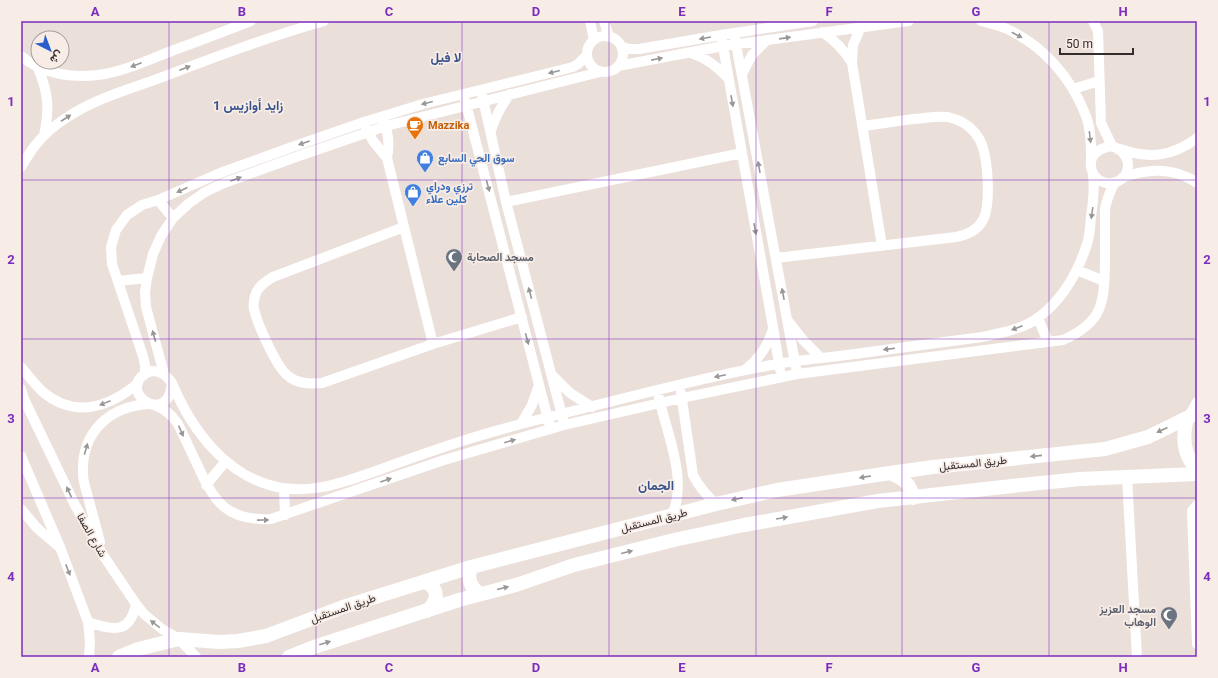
<svg xmlns="http://www.w3.org/2000/svg" width="1218" height="678" viewBox="0 0 1218 678" font-family="Roboto,Vazirmatn,sans-serif">
	<style>
		.lines { fill: none; stroke-linecap: round; stroke-linejoin: round }
		.street { stroke: #fff; stroke-width: 10 }
		.secondary { stroke: #fff; stroke-width: 14 }
		.oneway { fill: #999696 }
		.grid { fill: none; stroke: #7b2cbf; stroke-width: 1; stroke-opacity: 0.55 }
		.labels { text-anchor: middle; stroke-width: 3.5; stroke-linejoin: round; paint-order: stroke }
		.food-label { font-size: 11px; font-weight: bold; fill: #c56008; stroke: #f8ece7; text-anchor: start }
		.shop-label { font-size: 11px; font-weight: bold; fill: #366cbe; stroke: #f8ece7; text-anchor: start }
		.worship-label { font-size: 11px; font-weight: bold; fill: #5b616d; stroke: #f8ece7; text-anchor: start }
		.street-label { font-size: 11px; fill: #332e2d; stroke: #f8ece7 }
		.quarter-label { font-size: 13px; font-weight: bold; fill: #37538c; stroke: #f8ece7 }
		.neatline { fill: none; stroke: #7b2cbf; stroke-width: 1.5 }
		.grid-label { font-size: 13px; text-anchor: middle; font-weight: bold; fill: #7b2cbf }
	</style>
	<rect width="100%" height="100%" fill="#ebdfda"/>
	<g class="lines">
		<path class="street" d="M 590,21 L 594,40
			M 604,21 L 609,37
			M 981,21 C 989,23 997,25 1005,28 C 1043,45 1071,77 1086,116 C 1091,129 1091,145 1091,158
			M 1093,21 L 1098,31 L 1101,123 L 1112,146 C 1141,157 1126,190 1103,182 C 1097,180 1094,176 1092,171 C 1087,156 1098,148 1112,146
			M 861,27 L 853,45 L 852,63 L 882,246
			M 822,32 C 835,40 844,50 852,63
			M 734,33 L 796,368
			M 721,35 L 773,327 L 780,370
			M587 54a18 18 0 1 1 36 0a18 18 0 1 1-36 0Z
			M 622,47 L 630,49 L 639,49 L 721,35 L 813,21
			M 691,53 C 706,58 717,66 728,78
			M 21,56 C 43,75 76,79 105,74 C 128,70 151,59 174,50 C 199,41 225,31 251,21
			M 618,66 L 723,46 L 909,21
			M 38,68 C 48,92 50,109 44,135
			M 742,74 L 752,55 L 767,40
			M 1073,89 L 1099,81
			M 482,95 L 506,202 L 563,419
			M 465,100 L 549,423
			M 384,120 C 388,134 390,144 387,158 L 433,344
			M 366,128 L 373,141 L 387,158
			M 491,131 C 495,117 501,106 510,94
			M 1120,149 C 1149,159 1172,157 1197,138
			M 21,167 C 33,146 43,134 63,120 C 93,99 127,90 160,78 C 215,57 268,37 324,21
			M 1122,178 C 1146,168 1175,167 1197,183
			M 158,200 L 173,218
			M 506,202 L 742,153
			M 404,227 L 273,277 C 265,282 257,287 255,296 C 254,300 253,305 254,309 C 257,323 276,366 287,375 C 297,384 309,384 322,383 L 433,344 L 522,317
			M 776,258 L 956,237 C 967,235 977,231 983,220 C 991,205 988,161 982,145 C 979,136 971,127 962,122 C 958,120 952,118 948,117 C 937,116 925,118 914,119 C 897,121 879,124 862,126
			M 1077,270 L 1104,281
			M 118,281 L 147,278
			M 1038,318 L 1048,342
			M 789,322 L 803,340 L 821,358
			M 21,367 C 28,375 35,385 43,392 C 75,419 110,407 138,383
			M 746,369 C 760,358 768,346 773,329
			M 151,371 C 161,371 166,375 172,383 C 168,431 111,387 151,371 Z
			M 145,374 L 145,365 L 143,356 L 112,264 L 111,247 L 116,230 L 127,215 L 142,205 L 158,200 L 220,173 L 292,147 L 364,122 L 423,104 L 573,67 L 578,64 L 587,55
			M 164,374 L 146,307 L 145,292 L 147,278 L 153,254 L 161,236 L 173,218 L 188,204 L 205,192 L 224,183 L 296,157 L 386,126 L 600,72
			M 553,376 L 570,393 L 592,407
			M 172,383 C 192,431 228,479 282,488 C 317,493 344,482 376,471 C 400,462 423,454 447,446 C 479,435 516,425 549,417 C 625,398 700,378 777,364 C 800,360 824,358 847,355 C 892,349 937,343 982,337 C 1001,333 1024,329 1039,317 C 1063,299 1078,272 1087,244 C 1090,236 1090,226 1091,217 C 1093,203 1095,189 1093,175
			M 21,389 L 24,399 L 75,505 L 103,555 L 136,604 L 144,614 L 162,629 L 179,639 L 196,657
			M 681,393 L 693,475 C 699,487 706,495 716,504
			M 659,398 C 667,434 688,480 672,515
			M 154,405 C 165,409 171,414 178,424 C 185,438 191,452 198,466 C 214,503 228,521 271,519 L 444,460 L 564,425 L 682,398 L 797,374 L 1063,340 C 1104,322 1104,302 1105,262 C 1105,244 1105,226 1105,209 C 1107,198 1110,191 1115,182
			M 1188,418 L 1197,402
			M 521,424 L 532,405 L 539,385
			M 21,456 L 60,547 L 88,622 L 90,642 L 89,657
			M 1127,477 L 1137,657
			M 206,485 L 226,461
			M 284,488 L 285,515
			M 1197,505 L 1192,511 L 1197,644
			M 21,509 L 37,528 L 58,546
			M 100,542 C 96,527 92,512 88,497 C 86,490 83,481 83,474 C 81,433 108,407 148,404
			M 88,622 C 111,630 130,635 136,604"/>
		<path class="secondary" d="M 1187,418 C 1182,437 1183,455 1197,469
			M 890,473 C 902,478 911,483 913,498
			M 471,567 C 467,579 470,587 480,594
			M 426,582 C 440,590 438,601 427,611
			M 119,657 L 138,649 L 179,639 L 220,642 L 238,641 L 266,636 L 343,607 L 471,567 L 716,504 L 777,490 L 890,473 L 933,467 L 1105,449 L 1148,437 L 1197,413
			M 289,657 L 314,647 L 459,600 L 516,585 L 574,565 L 674,540 L 744,525 L 878,501 L 1012,486 L 1080,479 L 1197,474"/>
	</g>
	<defs><path id="oneway-solid" d="M-6-.8H1V-3.2L6.5 0L1 3.2V.8H-6Z"/></defs>
	<g class="oneway">
		<use href="#oneway-solid" transform="translate(1017 35) rotate(28)"/>
		<use href="#oneway-solid" transform="translate(705 38) rotate(170)"/>
		<use href="#oneway-solid" transform="translate(785 38) rotate(-8)"/>
		<use href="#oneway-solid" transform="translate(657 59) rotate(-11)"/>
		<use href="#oneway-solid" transform="translate(136 65) rotate(159)"/>
		<use href="#oneway-solid" transform="translate(185 68) rotate(-21)"/>
		<use href="#oneway-solid" transform="translate(554 72) rotate(166)"/>
		<use href="#oneway-solid" transform="translate(732 101) rotate(80)"/>
		<use href="#oneway-solid" transform="translate(427 103) rotate(166)"/>
		<use href="#oneway-solid" transform="translate(66 118) rotate(-33)"/>
		<use href="#oneway-solid" transform="translate(1090 137) rotate(83)"/>
		<use href="#oneway-solid" transform="translate(304 143) rotate(161)"/>
		<use href="#oneway-solid" transform="translate(759 167) rotate(-100)"/>
		<use href="#oneway-solid" transform="translate(236 179) rotate(-20)"/>
		<use href="#oneway-solid" transform="translate(488 186) rotate(75)"/>
		<use href="#oneway-solid" transform="translate(182 190) rotate(156)"/>
		<use href="#oneway-solid" transform="translate(1092 213) rotate(98)"/>
		<use href="#oneway-solid" transform="translate(755 229) rotate(80)"/>
		<use href="#oneway-solid" transform="translate(530 293) rotate(-105)"/>
		<use href="#oneway-solid" transform="translate(783 294) rotate(-101)"/>
		<use href="#oneway-solid" transform="translate(1017 328) rotate(159)"/>
		<use href="#oneway-solid" transform="translate(154 336) rotate(-105)"/>
		<use href="#oneway-solid" transform="translate(527 339) rotate(75)"/>
		<use href="#oneway-solid" transform="translate(889 349) rotate(173)"/>
		<use href="#oneway-solid" transform="translate(720 376) rotate(168)"/>
		<use href="#oneway-solid" transform="translate(105 403) rotate(158)"/>
		<use href="#oneway-solid" transform="translate(1162 430) rotate(155)"/>
		<use href="#oneway-solid" transform="translate(181 431) rotate(66)"/>
		<use href="#oneway-solid" transform="translate(510 441) rotate(-16)"/>
		<use href="#oneway-solid" transform="translate(86 449) rotate(-74)"/>
		<use href="#oneway-solid" transform="translate(1036 456) rotate(174)"/>
		<use href="#oneway-solid" transform="translate(865 477) rotate(171)"/>
		<use href="#oneway-solid" transform="translate(386 480) rotate(-19)"/>
		<use href="#oneway-solid" transform="translate(69 492) rotate(-115)"/>
		<use href="#oneway-solid" transform="translate(737 499) rotate(168)"/>
		<use href="#oneway-solid" transform="translate(782 518) rotate(-10)"/>
		<use href="#oneway-solid" transform="translate(263 520) rotate(-1)"/>
		<use href="#oneway-solid" transform="translate(627 552) rotate(-14)"/>
		<use href="#oneway-solid" transform="translate(68 570) rotate(69)"/>
		<use href="#oneway-solid" transform="translate(503 588) rotate(-14)"/>
		<use href="#oneway-solid" transform="translate(155 624) rotate(-142)"/>
		<use href="#oneway-solid" transform="translate(325 643) rotate(-18)"/>
	</g>
	<path class="grid" d="M 169,21 L 169,657M 316,21 L 316,657M 462,21 L 462,657M 609,21 L 609,657M 756,21 L 756,657M 902,21 L 902,657M 1049,21 L 1049,657M 21,180 L 1197,180M 21,339 L 1197,339M 21,498 L 1197,498"/>
	<defs>
		<g id="cafe-pin" transform="scale(0.9)"><path d="M0 17L-7.5 6A9.5 9.5 0 1 1 7.5 6Z" fill="#e8710a" stroke="#f8ece7"/><path d="M-5.5-4.5H6V0H3Q3 3.5 0 3.5H-2.5Q-5.5 3.5-5.5 0ZM3-3.2v2h1.7v-2ZM-6 4.5H4V6H-6Z" fill="#fff"/></g>
		<g id="shop-pin" transform="scale(0.9)"><path d="M0 17L-7.5 6A9.5 9.5 0 1 1 7.5 6Z" fill="#3f7fe0" stroke="#f8ece7"/><path d="M-5-2.5h2.3a2.7 3.5 0 0 1 5.4 0H5L5.5 6h-11ZM-1.5-2.5h3a1.5 2.3 0 0 0-3 0Z" fill="#fff"/></g>
		<g id="mosque-pin" transform="scale(0.9)"><path d="M0 17L-7.5 6A9.5 9.5 0 1 1 7.5 6Z" fill="#6b7280" stroke="#f8ece7"/><path d="M3.5-4.9A6 6 0 1 0 3.5 4.9A5 5 0 1 1 3.5-4.9Z" fill="#fff"/></g>
	</defs>
	<g fill-rule="evenodd">
		<use href="#cafe-pin" x="415" y="125"/>
		<use href="#shop-pin" x="425" y="158"/>
		<use href="#shop-pin" x="413" y="192"/>
		<use href="#mosque-pin" x="454" y="257"/>
		<use href="#mosque-pin" x="1169" y="615"/>
	</g>
	<g class="labels">
		<g class="food-label">
			<text x="428" y="129">Mazzika</text>
		</g>
		<g class="shop-label">
			<text x="438" y="162">سوق الحي السابع</text>
			<text x="426" y="190">ترزي ودراي<tspan x="426" dy="13">كلين علاء</tspan></text>
		</g>
		<g class="worship-label">
			<text x="467" y="261">مسجد الصحابة</text>
			<text x="1156" y="613" text-anchor="end">مسجد العزيز<tspan x="1156" dy="13">الوهاب</tspan></text>
		</g>
		<g class="street-label">
			<text transform="translate(973 463) rotate(-6)" y="4">طريق المستقبل</text>
			<text transform="translate(654 520) rotate(-14)" y="4">طريق المستقبل</text>
			<text transform="translate(92 535) rotate(60)" y="4">شارع الصفا</text>
			<text transform="translate(343 608) rotate(-19)" y="4">طريق المستقبل</text>
		</g>
		<g class="quarter-label">
			<text x="446" y="62">لا فيل</text>
			<text x="248" y="110">زايد أوازيس 1</text>
			<text x="656" y="490">الجمان</text>
		</g>
	</g>
	<rect width="1218" height="678" fill="none" stroke="#f8ece7" stroke-width="44"/>
	<g transform="translate(50 50) rotate(138)"><circle r="19" fill="#f8ece7" stroke="#a9a09d"/>
	<path d="M0-3L7 15L0 10L-7 15Z" fill="#2c5ecc"/>
	<text y="-6" font-size="11" font-weight="bold" text-anchor="middle" fill="#332e2d">ش</text>
	</g>
	<path d="M1060 48v6h73v-6" fill="none" stroke="#332e2d" stroke-width="2"/>
	<text x="1066" y="48" font-size="12" fill="#332e2d" stroke="#f8ece7" stroke-width="3" paint-order="stroke">50 m</text>
	<rect x="22" y="22" width="1174" height="634" class="neatline"/>
	<g class="grid-label">
		<text x="95" y="16">A</text>
		<text x="242" y="16">B</text>
		<text x="389" y="16">C</text>
		<text x="536" y="16">D</text>
		<text x="682" y="16">E</text>
		<text x="829" y="16">F</text>
		<text x="976" y="16">G</text>
		<text x="1123" y="16">H</text>
		<text x="11" y="106">1</text>
		<text x="1207" y="106">1</text>
		<text x="11" y="264">2</text>
		<text x="1207" y="264">2</text>
		<text x="11" y="423">3</text>
		<text x="1207" y="423">3</text>
		<text x="11" y="581">4</text>
		<text x="1207" y="581">4</text>
		<text x="95" y="672">A</text>
		<text x="242" y="672">B</text>
		<text x="389" y="672">C</text>
		<text x="536" y="672">D</text>
		<text x="682" y="672">E</text>
		<text x="829" y="672">F</text>
		<text x="976" y="672">G</text>
		<text x="1123" y="672">H</text>
	</g>
</svg>
